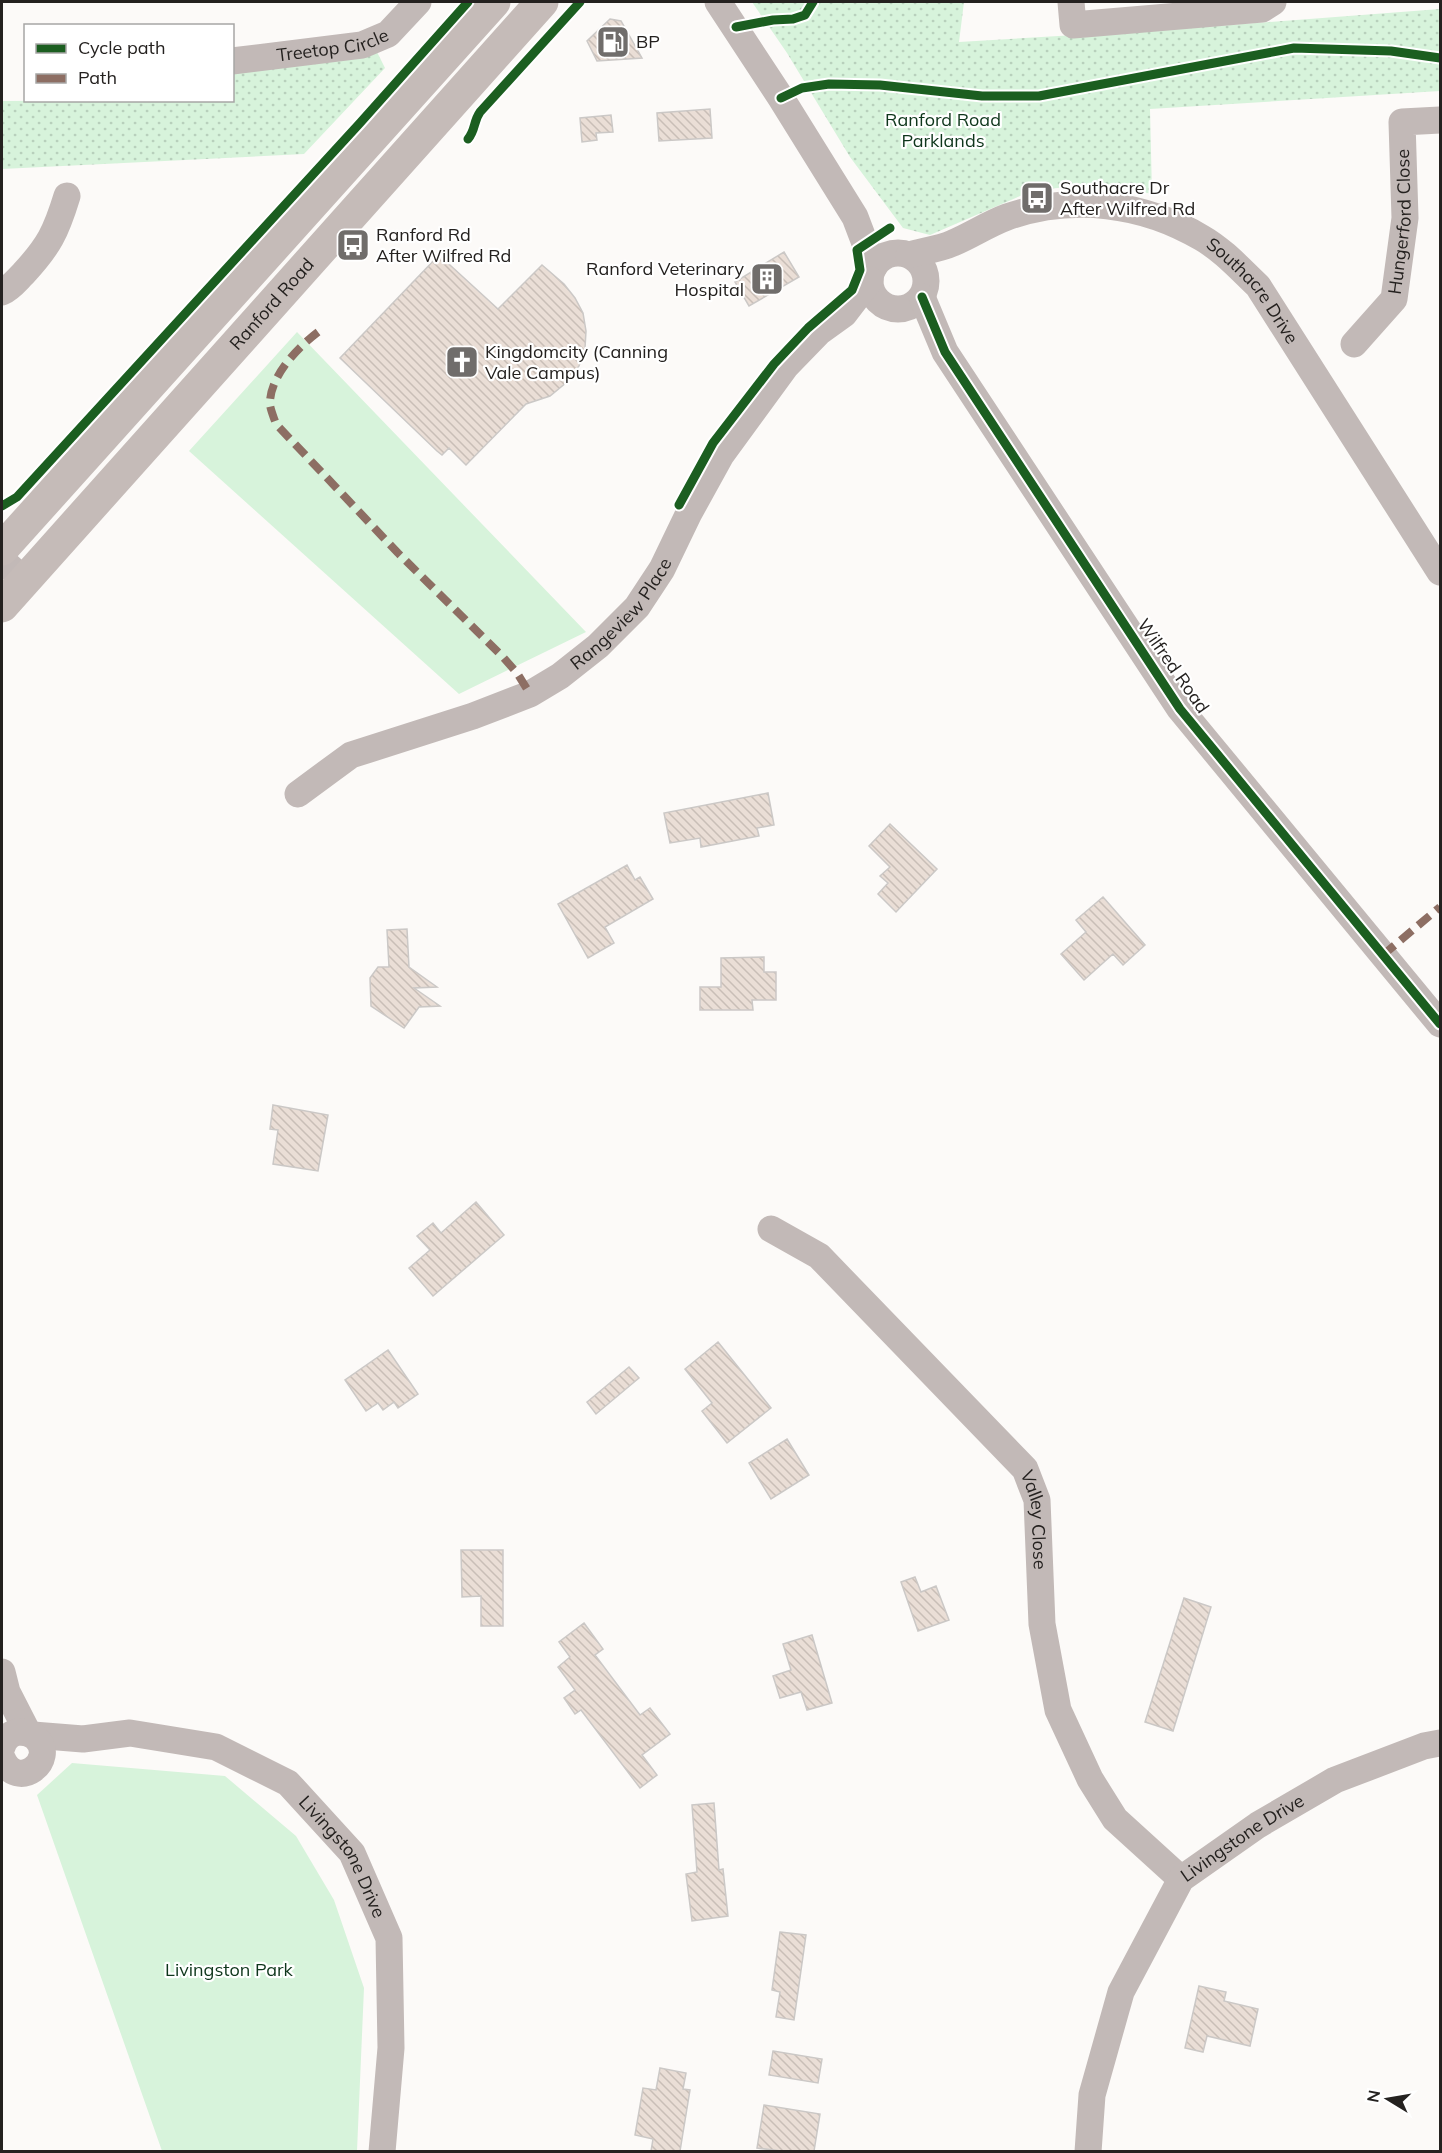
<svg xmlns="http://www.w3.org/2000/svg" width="1442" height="2153" viewBox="0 0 1442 2153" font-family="Mulish,sans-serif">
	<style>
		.grass { fill: #d7f3db }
		.park { fill: url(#park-dots) }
		.building { fill: url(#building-back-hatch); stroke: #cbc8c6; stroke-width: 1.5 }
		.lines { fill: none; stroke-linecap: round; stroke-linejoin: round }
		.minor { stroke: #c2b9b7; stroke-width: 27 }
		.major { stroke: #c5bbb8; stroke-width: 33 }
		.quiet { stroke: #8d6e63; stroke-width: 8; stroke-dasharray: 15 8; stroke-linecap: butt }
		.cycleway-casing { stroke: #fff; stroke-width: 13 }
		.cycleway { stroke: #1b5e20; stroke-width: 9 }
		.labels { text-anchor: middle; stroke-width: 4.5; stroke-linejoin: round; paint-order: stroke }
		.street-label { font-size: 18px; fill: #24211f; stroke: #fff }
		.poi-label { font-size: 18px; fill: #24211f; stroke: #fff; text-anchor: start }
		.park-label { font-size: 18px; fill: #0e361b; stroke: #fff }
	</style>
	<defs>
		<pattern id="park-dots" width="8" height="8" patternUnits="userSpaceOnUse" patternTransform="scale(1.5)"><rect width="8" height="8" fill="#d7f3db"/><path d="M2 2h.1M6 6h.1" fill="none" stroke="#b8d0bc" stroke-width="1.8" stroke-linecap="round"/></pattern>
		<pattern id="building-back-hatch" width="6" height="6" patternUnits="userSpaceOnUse" patternTransform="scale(1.5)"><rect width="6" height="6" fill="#eaded6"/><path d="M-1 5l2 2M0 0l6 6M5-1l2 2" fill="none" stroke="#c9beb7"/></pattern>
	</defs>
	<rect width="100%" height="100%" fill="#fcfaf8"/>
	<path class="grass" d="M 297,332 L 586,632 L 459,694 L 189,451 Z
		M 72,1763 L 225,1776 L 296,1836 L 334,1900 L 364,1988 L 357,2151 L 162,2151 L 37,1795 Z"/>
	<path class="park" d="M 752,2 L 964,2 L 959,42 L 1177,29 L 1440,9 L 1440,91 L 1150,109 L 1152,194 L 1105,184 L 1034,190 L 930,235 L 903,228 L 850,157 L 787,53 Z
		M 377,52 L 385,68 L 304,154 L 2,169 L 2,101 L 232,100 L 233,70 Z"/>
	<path class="building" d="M 610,19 L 621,21 L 642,58 L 597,61 L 587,41 Z
		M 710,109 L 712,138 L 659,141 L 657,113 Z
		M 611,115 L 613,132 L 596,133 L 597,140 L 582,142 L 580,118 Z
		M 784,252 L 799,277 L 749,306 L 735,282 Z
		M 439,255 L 498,309 L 542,265 L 564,284 L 575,298 L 583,313 L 586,331 L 585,348 L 579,366 L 567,382 L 550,396 L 526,404 L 466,465 L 449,448 L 442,455 L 437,451 L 340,358 Z
		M 768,793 L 774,825 L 757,828 L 759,836 L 701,847 L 700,838 L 670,843 L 664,813 Z
		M 890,824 L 937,869 L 896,912 L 878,894 L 888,883 L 880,876 L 890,867 L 869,846 Z
		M 627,865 L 635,880 L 640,877 L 653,899 L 605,927 L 614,943 L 588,958 L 558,904 Z
		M 1103,897 L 1145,945 L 1123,965 L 1113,954 L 1084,980 L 1061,954 L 1086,932 L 1076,920 Z
		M 407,929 L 409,967 L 437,987 L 414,988 L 440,1006 L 419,1007 L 404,1028 L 371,1006 L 370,978 L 378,967 L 389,967 L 387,930 Z
		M 764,957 L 764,972 L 776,972 L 776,1000 L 752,1000 L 753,1010 L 700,1010 L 700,987 L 721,987 L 721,958 Z
		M 273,1105 L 328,1115 L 318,1171 L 273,1164 L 278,1130 L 270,1129 Z
		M 476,1202 L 504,1235 L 433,1296 L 409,1268 L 430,1250 L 417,1236 L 433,1223 L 441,1233 Z
		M 718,1342 L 771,1408 L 727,1443 L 702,1411 L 712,1403 L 685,1369 Z
		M 388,1350 L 418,1394 L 398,1408 L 394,1402 L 383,1410 L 378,1403 L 366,1411 L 345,1380 Z
		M 629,1367 L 639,1378 L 596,1414 L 587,1402 Z
		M 787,1439 L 809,1475 L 771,1499 L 749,1463 Z
		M 461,1550 L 503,1550 L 503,1626 L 481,1626 L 481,1596 L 462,1597 Z
		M 915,1577 L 921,1592 L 936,1586 L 949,1620 L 918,1631 L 901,1582 Z
		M 1184,1598 L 1211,1607 L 1173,1731 L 1145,1722 Z
		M 584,1623 L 603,1649 L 595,1655 L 640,1715 L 650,1708 L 670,1734 L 642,1755 L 657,1775 L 640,1788 L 581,1710 L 575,1714 L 564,1698 L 575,1690 L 558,1667 L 570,1657 L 559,1642 Z
		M 812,1635 L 832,1703 L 807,1710 L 801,1692 L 780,1698 L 773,1676 L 791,1670 L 783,1644 Z
		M 714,1803 L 719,1870 L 723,1869 L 728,1916 L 692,1921 L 686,1874 L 697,1872 L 692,1805 Z
		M 780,1932 L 806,1935 L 794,2020 L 776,2017 L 780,1992 L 772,1990 Z
		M 1199,1986 L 1226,1992 L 1224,2001 L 1258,2009 L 1250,2046 L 1207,2036 L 1203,2052 L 1185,2048 Z
		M 773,2051 L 822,2059 L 818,2083 L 769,2075 Z
		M 660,2068 L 686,2073 L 683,2089 L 690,2090 L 680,2151 L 651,2151 L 653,2139 L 635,2135 L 643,2088 L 656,2090 Z
		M 764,2105 L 820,2114 L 814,2151 L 781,2151 L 757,2148 Z"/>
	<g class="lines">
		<g class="minor">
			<path d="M 718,2 L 781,98 L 855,217 L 874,267"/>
			<path d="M 1071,2 L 1073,25 L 1262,9 L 1273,2"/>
			<path id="s1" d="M 232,61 L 362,45 L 388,34 L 418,2"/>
			<circle cx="898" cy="281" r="28"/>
			<path id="s2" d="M 909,255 C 923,251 940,249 953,243 C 972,235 988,224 1007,217 C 1073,194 1143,203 1202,238 C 1223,250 1240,269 1258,286 L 1440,572"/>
			<path d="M 2,292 C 11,288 16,281 23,274 C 49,246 56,232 67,196"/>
			<path d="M 922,297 L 945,352 L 1180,709 L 1440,1024"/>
			<path id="s3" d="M 1354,344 L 1394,299 L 1405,218 L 1402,122 L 1440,120"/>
			<path d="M 2,560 L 25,581"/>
			<path id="s4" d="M 298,794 L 351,755 L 473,716 L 530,694 L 560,676 L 598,646 L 637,607 L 662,569 L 689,513 L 721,455 L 786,366 L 819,332 L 844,314 L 870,280"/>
			<path id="s5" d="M 771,1229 L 819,1256 L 1025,1469 L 1037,1500 L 1042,1624 L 1058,1710 L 1090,1779 L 1115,1819 L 1181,1879"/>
			<path d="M 2,1672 L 7,1692 L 28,1733"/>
			<path id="s6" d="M 33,1735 L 83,1739 L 130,1733 L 216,1747 L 288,1783 L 352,1853 L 389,1938 L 391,2048 L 382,2152"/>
			<path d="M 2,1747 C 4,1740 10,1733 18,1732 C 25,1732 31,1733 36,1738 C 58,1760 17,1793 2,1758"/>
			<path id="s7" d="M 1088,2152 L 1092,2095 L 1121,1992 L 1181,1879 L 1258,1825 L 1335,1780 L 1424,1746 L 1440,1743"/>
		</g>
		<g class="major">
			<path d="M 2,549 L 494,2"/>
			<path id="s8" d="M 2,606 L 542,2"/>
		</g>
		<path class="quiet" d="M 318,332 C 297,348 269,377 270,405 C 271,411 274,418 276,424 L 398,553 L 502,656 L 517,673 L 530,694
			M 1383,955 L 1440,907"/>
		<g class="cycleway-casing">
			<path id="cycleway" d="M 736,27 L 773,20 L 793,19 L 805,15 L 813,2
				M 781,98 L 802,88 L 829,84 L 880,85 L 982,96 L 1039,96 L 1294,48 L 1391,51 L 1440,58
				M 468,139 C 476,129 473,122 480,112 L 580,2
				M 922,297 L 945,352 L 1180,709 L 1440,1024
				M 679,505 L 713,443 L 774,364 L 808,328 L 852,290 L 860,270 L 857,250 L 890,228
				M 2,506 L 17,497 L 360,123 L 468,2"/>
		</g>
		<use href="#cycleway" class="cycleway"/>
	</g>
	<defs>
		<g id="fuel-square" transform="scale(1.725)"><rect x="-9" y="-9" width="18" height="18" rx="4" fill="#706d6b" stroke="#fff"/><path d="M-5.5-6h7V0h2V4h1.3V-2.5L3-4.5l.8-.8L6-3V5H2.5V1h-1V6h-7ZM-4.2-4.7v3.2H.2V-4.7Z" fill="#fff"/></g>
		<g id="bus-square" transform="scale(1.725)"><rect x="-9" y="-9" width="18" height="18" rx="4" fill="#706d6b" stroke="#fff"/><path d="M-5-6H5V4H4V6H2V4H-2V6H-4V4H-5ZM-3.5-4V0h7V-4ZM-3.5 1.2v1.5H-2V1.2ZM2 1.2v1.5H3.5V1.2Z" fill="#fff"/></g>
		<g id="building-square" transform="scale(1.725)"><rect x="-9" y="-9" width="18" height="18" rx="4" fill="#706d6b" stroke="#fff"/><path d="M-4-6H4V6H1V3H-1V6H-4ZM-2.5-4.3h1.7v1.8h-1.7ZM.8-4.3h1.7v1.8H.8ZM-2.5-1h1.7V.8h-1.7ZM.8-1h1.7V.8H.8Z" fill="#fff"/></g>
		<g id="church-square" transform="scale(1.725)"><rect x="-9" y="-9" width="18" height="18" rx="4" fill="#706d6b" stroke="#fff"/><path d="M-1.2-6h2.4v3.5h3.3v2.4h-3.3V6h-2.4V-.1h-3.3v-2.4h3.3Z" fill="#fff"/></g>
	</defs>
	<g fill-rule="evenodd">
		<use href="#fuel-square" x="613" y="42"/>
		<use href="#bus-square" x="1037" y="198"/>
		<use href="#bus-square" x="353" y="245"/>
		<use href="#building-square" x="767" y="279"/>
		<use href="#church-square" x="462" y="362"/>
	</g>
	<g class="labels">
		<g class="street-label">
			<text dy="6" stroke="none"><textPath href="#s1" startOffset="102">Treetop Circle</textPath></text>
			<text dy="6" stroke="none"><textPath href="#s3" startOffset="138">Hungerford Close</textPath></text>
			<text dy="6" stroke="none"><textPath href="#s2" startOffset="382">Southacre Drive</textPath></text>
			<text dy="6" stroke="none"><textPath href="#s8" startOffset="405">Ranford Road</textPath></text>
			<text dy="6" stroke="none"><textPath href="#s4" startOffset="378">Rangeview Place</textPath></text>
			<text transform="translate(1173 666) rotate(55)" y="6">Wilfred Road</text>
			<text dy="6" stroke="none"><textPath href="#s5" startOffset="404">Valley Close</textPath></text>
			<text dy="6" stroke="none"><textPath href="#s7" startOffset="366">Livingstone Drive</textPath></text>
			<text dy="6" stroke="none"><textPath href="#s6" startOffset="358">Livingstone Drive</textPath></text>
		</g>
		<g class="poi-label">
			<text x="636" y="48">BP</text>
			<text x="1060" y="194">Southacre Dr<tspan x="1060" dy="21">After Wilfred Rd</tspan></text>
			<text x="376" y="241">Ranford Rd<tspan x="376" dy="21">After Wilfred Rd</tspan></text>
			<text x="744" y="275" text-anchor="end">Ranford Veterinary<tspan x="744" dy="21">Hospital</tspan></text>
			<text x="485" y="358">Kingdomcity (Canning<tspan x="485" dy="21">Vale Campus)</tspan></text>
		</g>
		<g class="park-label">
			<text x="943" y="126">Ranford Road<tspan x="943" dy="21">Parklands</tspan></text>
			<text x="229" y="1976">Livingston Park</text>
		</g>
	</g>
	<rect width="1442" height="2153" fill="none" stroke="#24211f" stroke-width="6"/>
	<rect x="24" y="24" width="210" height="78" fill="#ffffff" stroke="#a7a6a5" stroke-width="1.5"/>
	<rect x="36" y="44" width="30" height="9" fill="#1b5e20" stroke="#a7a6a5" stroke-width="1.5"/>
	<text x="78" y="54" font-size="18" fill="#24211f">Cycle path</text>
	<rect x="36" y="74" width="30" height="9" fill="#8d6e63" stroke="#a7a6a5" stroke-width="1.5"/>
	<text x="78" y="84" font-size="18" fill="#24211f">Path</text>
	<g transform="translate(1388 2099) rotate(281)" stroke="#ffffff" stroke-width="4.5" paint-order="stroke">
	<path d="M0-4.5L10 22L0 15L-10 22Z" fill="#24211f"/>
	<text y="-9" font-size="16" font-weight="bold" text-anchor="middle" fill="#24211f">N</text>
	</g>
</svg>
